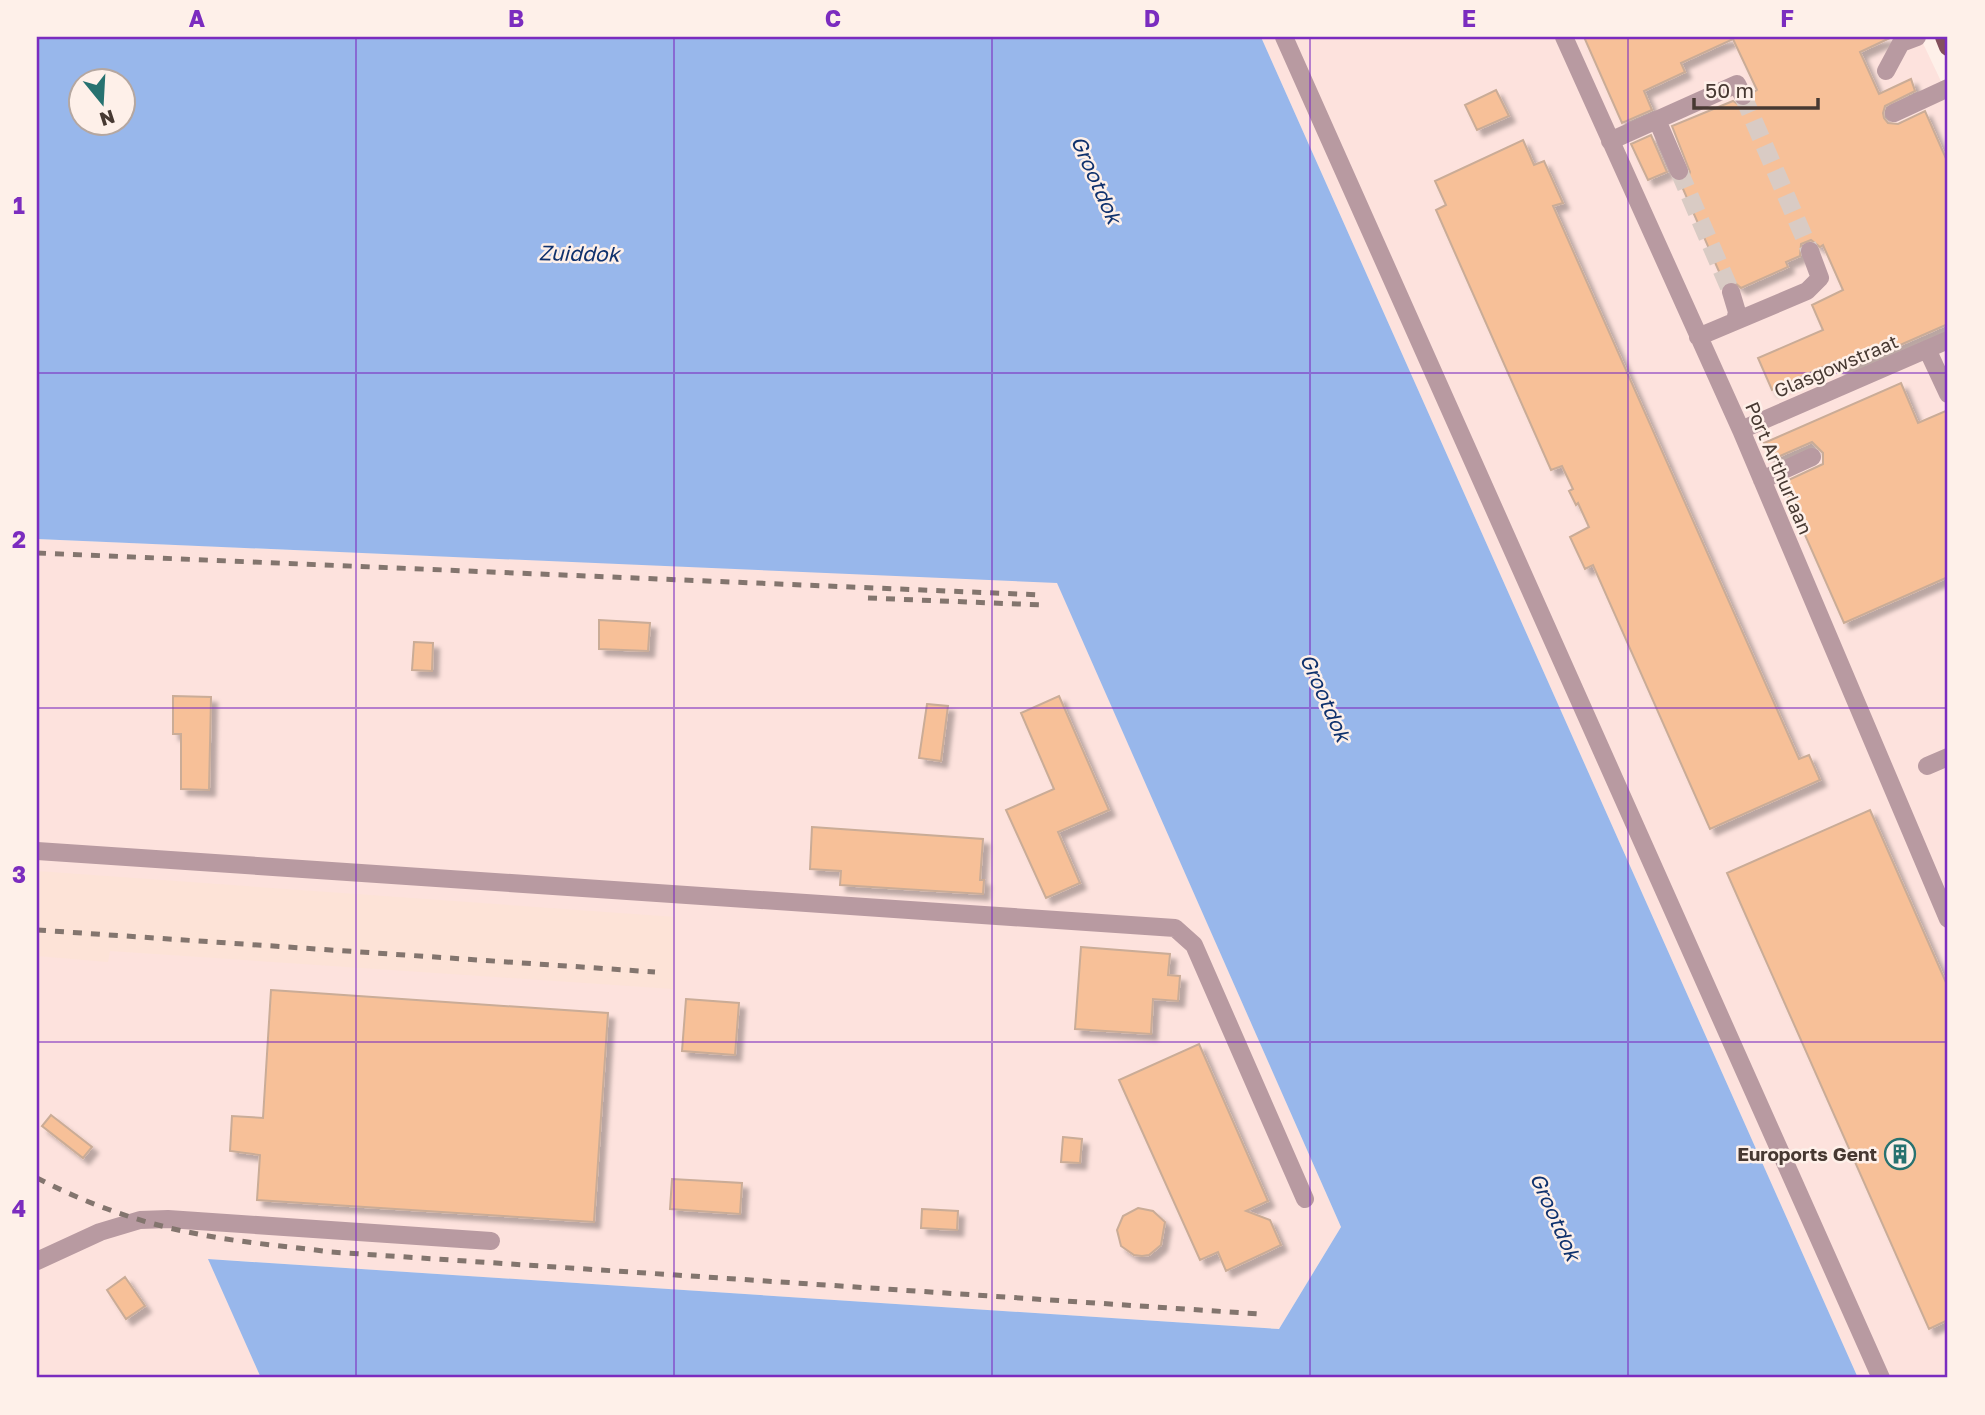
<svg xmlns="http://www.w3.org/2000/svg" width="1985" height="1415" viewBox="0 0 1985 1415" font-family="'Golos Text',sans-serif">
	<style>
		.industrial { fill: #fde2dd }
		.built { fill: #fde3d7 }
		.water { fill: #98b7eb; fill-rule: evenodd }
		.building { fill: #f7c098; stroke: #caac97; stroke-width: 2; filter: url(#shadow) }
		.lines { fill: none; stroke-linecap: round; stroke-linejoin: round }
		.minor-tunnel { stroke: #d9cbc4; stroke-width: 18; stroke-dasharray: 18 9; stroke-linecap: butt }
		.minor { stroke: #b89aa1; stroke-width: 18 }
		.major { stroke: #83505d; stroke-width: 18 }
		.rail { stroke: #83756e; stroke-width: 5; stroke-dasharray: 9 9; stroke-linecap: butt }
		.grid { fill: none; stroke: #7b2cbf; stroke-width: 2; stroke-opacity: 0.55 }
		.labels { text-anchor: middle; stroke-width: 5; stroke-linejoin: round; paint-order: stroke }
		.street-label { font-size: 19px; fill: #473932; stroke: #fef0e9 }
		.poi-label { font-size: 19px; font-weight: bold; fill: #473932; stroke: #fef0e9; text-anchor: end }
		.water-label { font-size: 21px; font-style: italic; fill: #0f316d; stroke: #fef0e9 }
		.neatline { fill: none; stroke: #7b2cbf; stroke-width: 2.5 }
		.grid-label { font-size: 23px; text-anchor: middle; font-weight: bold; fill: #7b2cbf }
	</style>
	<defs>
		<filter id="shadow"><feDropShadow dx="6" dy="6" stdDeviation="2" flood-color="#0004"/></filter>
	</defs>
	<rect width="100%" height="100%" fill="#fef0e9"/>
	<path class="industrial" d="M 1261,37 L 1920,37 L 1948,96 L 1948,1378 L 1858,1378 Z
		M 37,539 L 1057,582 L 1341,1227 L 1279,1329 L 209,1259 L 261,1378 L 37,1378 Z"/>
	<path class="built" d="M 37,871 L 675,917 L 673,989 L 110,951 L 108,962 L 37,956 Z"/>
	<path class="water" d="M 37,37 L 1261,37 L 1858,1378 L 261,1378 L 208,1259 L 1279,1329 L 1341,1227 L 1057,583 L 37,539 ZM 80,80 L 122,80 L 122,122 L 80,122 Z"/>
	<path class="building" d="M 1584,37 L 1892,37 L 1860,52 L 1879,94 L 1911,79 L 1915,91 L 1885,106 L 1883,113 L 1884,118 L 1888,123 L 1898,124 L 1925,111 L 1948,163 L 1948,324 L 1841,371 L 1836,361 L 1772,390 L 1758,358 L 1823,330 L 1812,305 L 1843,290 L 1823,245 L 1820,247 L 1811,240 L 1801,244 L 1800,256 L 1786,262 L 1788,267 L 1741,288 L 1733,281 L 1724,283 L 1680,182 L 1688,178 L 1690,172 L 1672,126 L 1733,101 L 1742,107 L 1752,103 L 1754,92 L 1757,90 L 1733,39 L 1681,63 L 1685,72 L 1644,91 L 1652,110 L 1622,123 Z
		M 1496,90 L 1509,116 L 1477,130 L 1465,105 Z
		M 1651,135 L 1667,172 L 1648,180 L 1631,144 Z
		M 1523,140 L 1534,165 L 1544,161 L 1563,203 L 1553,206 L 1799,759 L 1809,755 L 1820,780 L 1710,829 L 1593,565 L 1585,569 L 1570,537 L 1589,527 L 1578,503 L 1576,505 L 1569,491 L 1573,489 L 1562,466 L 1551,470 L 1436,210 L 1446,205 L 1435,181 Z
		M 1901,383 L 1918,423 L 1948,410 L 1948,577 L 1844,623 L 1782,483 L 1823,464 L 1823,453 L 1812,442 L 1771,460 L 1764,443 Z
		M 599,620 L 650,623 L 648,651 L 599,649 Z
		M 414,642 L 433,643 L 432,671 L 412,670 Z
		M 173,696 L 211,697 L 209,790 L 181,789 L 181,734 L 173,734 Z
		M 1059,696 L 1109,810 L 1058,832 L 1080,883 L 1046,898 L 1006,810 L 1054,789 L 1021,713 Z
		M 927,704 L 948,706 L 941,761 L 919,758 Z
		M 1870,810 L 1948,987 L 1948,1320 L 1929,1329 L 1727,873 Z
		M 812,827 L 983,839 L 980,880 L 984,880 L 983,894 L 840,885 L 841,871 L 810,869 Z
		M 1081,947 L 1170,954 L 1168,975 L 1180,976 L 1178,1001 L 1153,999 L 1151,1034 L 1075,1029 Z
		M 271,990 L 608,1013 L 594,1222 L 257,1200 L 260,1155 L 230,1151 L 232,1116 L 263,1118 Z
		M 686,999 L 739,1003 L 735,1055 L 682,1051 Z
		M 1199,1044 L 1268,1201 L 1246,1211 L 1270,1220 L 1281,1245 L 1226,1271 L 1218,1252 L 1200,1260 L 1119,1080 Z
		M 51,1115 L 92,1147 L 83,1158 L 42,1126 Z
		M 1063,1137 L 1082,1139 L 1080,1163 L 1061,1162 Z
		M 672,1179 L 742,1183 L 740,1214 L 670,1209 Z
		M 1138,1208 L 1153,1211 L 1165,1222 L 1161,1245 L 1149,1255 L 1142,1256 L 1134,1255 L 1121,1246 L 1117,1230 L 1123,1216 Z
		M 922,1209 L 958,1211 L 957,1230 L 921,1228 Z
		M 125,1277 L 145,1306 L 126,1319 L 107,1290 Z"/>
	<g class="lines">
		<path class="minor-tunnel" d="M 1743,96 L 1810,251
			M 1679,171 L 1731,292"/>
		<path class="minor" d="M 1284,37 L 1881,1378
			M 1564,37 L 1741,430 L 1948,919
			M 1886,71 L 1901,43 L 1917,37
			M 1894,113 L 1948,88
			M 1657,120 L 1679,171
			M 1610,141 L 1737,84 L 1743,96
			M 1731,292 L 1737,312 L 1735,321
			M 1698,337 L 1807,291 L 1820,278 L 1810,251
			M 1927,349 L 1948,394
			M 1741,430 L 1948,340
			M 1762,480 L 1812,457
			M 1927,766 L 1948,757
			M 37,851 L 1175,928 L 1194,945 L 1305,1199
			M 37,1261 L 100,1232 L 140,1220 L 168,1219 L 491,1241"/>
		<path class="major" d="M 1944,37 L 1948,47"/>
		<path class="rail" d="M 37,553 L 1044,595
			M 868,598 L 1043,605
			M 37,930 L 655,972
			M 37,1178 C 87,1204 143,1224 198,1234 C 242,1243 287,1246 331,1252 L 1260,1314"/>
	</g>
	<path class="grid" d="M 356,37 L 356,1378M 674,37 L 674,1378M 992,37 L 992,1378M 1310,37 L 1310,1378M 1628,37 L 1628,1378M 37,373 L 1948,373M 37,708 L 1948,708M 37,1042 L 1948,1042"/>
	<defs>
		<g id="building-ring" transform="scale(1.575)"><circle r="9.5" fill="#fef0e9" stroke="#277270" stroke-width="1.5"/><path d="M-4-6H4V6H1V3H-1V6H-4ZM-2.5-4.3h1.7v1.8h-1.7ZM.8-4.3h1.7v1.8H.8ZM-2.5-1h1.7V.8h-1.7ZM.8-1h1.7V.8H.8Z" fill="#277270"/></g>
	</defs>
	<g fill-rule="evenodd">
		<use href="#building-ring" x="1900" y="1154"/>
	</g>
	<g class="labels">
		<g class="street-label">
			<text transform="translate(1836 366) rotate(-23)" y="7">Glasgowstraat</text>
			<text transform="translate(1779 468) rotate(67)" y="7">Port Arthurlaan</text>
		</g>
		<g class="poi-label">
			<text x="1877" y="1161">Euroports Gent</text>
		</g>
		<g class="water-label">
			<text transform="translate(1096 180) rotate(66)" y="7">Grootdok</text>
			<text transform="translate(579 254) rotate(1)" y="7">Zuiddok</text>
			<text transform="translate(1325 698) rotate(66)" y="7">Grootdok</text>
			<text transform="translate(1555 1217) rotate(66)" y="7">Grootdok</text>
		</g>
	</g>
	<rect width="1985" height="1415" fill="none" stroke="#fef0e9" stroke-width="77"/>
	<g transform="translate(102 102) rotate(162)"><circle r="33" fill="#fef0e9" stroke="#b5a7a0" stroke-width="2"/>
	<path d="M0-5L12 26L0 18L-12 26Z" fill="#277270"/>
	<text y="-10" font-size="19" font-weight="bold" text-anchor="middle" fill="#473932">N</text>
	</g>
	<path d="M1694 98v10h124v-10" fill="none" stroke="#473932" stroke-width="3.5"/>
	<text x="1705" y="98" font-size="21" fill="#473932" stroke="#fef0e9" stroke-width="5" paint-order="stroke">50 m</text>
	<rect x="38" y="38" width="1908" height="1338" class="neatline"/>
	<g class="grid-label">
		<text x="197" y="27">A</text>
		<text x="516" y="27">B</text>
		<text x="833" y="27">C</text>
		<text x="1152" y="27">D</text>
		<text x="1469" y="27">E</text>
		<text x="1787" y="27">F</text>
		<text x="19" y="214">1</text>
		<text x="19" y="548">2</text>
		<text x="19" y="883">3</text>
		<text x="19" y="1217">4</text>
	</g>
</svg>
